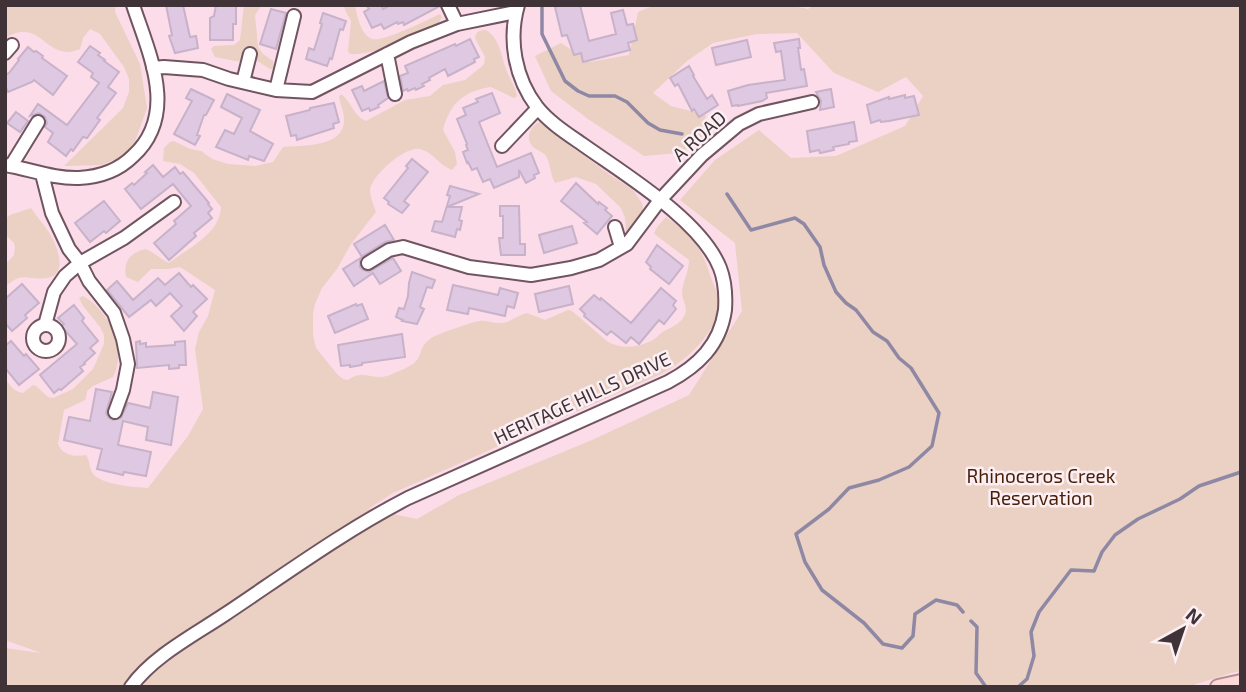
<svg xmlns="http://www.w3.org/2000/svg" width="1246" height="692" viewBox="0 0 1246 692" font-family="'Exo 2',sans-serif">
	<style>
		.green { fill: #ebd0c4 }
		.lines { fill: none; stroke-linecap: round; stroke-linejoin: round }
		.stream { stroke: #8e88a4; stroke-width: 3.5 }
		.building { fill: #dfc9e2; stroke: #c7b2c9; stroke-width: 2 }
		.minor-casing { stroke: #705561; stroke-width: 16 }
		.major-casing { stroke: #b88f90; stroke-width: 18 }
		.minor { stroke: #fff; stroke-width: 12 }
		.major { stroke: #fbd9d9; stroke-width: 14 }
		.labels { text-anchor: middle; stroke-width: 5; stroke-linejoin: round; paint-order: stroke }
		.street-label { font-size: 19px; fill: #3f3338; stroke: #fceff4 }
		.park-label { font-size: 19px; fill: #481e07; stroke: #fceff4 }
	</style>
	<rect width="100%" height="100%" fill="#fcdce9"/>
	<path class="green" d="M 5,5 L 116,5 L 115,12 L 140,64 L 147,108 L 131,153 L 102,165 L 64,166 L 123,108 L 129,92 L 129,79 L 124,67 L 100,34 L 90,29 L 83,38 L 80,49 C 76,50 72,52 68,52 C 43,52 38,19 5,38 Z
		M 244,5 L 262,5 L 255,15 L 258,47 L 263,54 L 273,61 L 274,69 L 270,69 L 256,60 C 242,65 230,59 215,57 L 211,49 L 214,46 L 234,45 L 240,40 Z
		M 344,5 L 355,5 C 357,16 361,35 372,39 C 382,43 429,19 440,14 L 442,17 C 439,22 440,23 435,26 C 419,37 370,56 350,54 L 348,51 L 351,21 L 345,10 Z
		M 655,5 L 787,5 L 808,9 L 815,5 L 1241,5 L 1241,371 L 1239,375 L 1241,375 L 1241,671 L 1231,673 L 1187,687 L 5,687 L 5,648 L 41,653 L 5,640 L 5,379 C 10,385 14,392 23,393 L 33,385 L 36,386 L 48,397 L 53,398 L 73,389 L 93,369 L 104,344 L 104,335 L 100,327 L 83,306 L 79,298 L 83,296 C 108,309 128,350 113,377 L 93,386 L 87,391 L 86,399 L 83,401 L 64,410 L 58,444 C 63,456 75,457 86,455 C 90,461 89,466 92,472 C 98,485 135,487 148,488 L 188,436 L 203,409 L 195,349 L 199,332 L 208,316 L 215,290 L 180,267 L 168,269 L 151,269 L 138,282 L 126,277 C 123,260 131,253 145,249 C 154,252 160,259 169,263 C 188,248 220,234 221,207 L 194,173 L 180,164 L 163,161 L 164,148 L 170,142 L 174,141 L 190,149 L 201,151 L 212,159 L 228,164 L 255,166 L 273,162 L 283,147 C 302,145 345,148 344,119 C 344,111 340,104 339,97 L 341,94 C 351,101 354,117 366,121 L 405,100 L 430,96 L 443,85 L 465,80 L 481,67 L 484,64 L 485,57 L 475,38 C 476,32 479,30 486,30 C 500,39 501,55 506,69 C 509,78 515,86 517,96 L 514,98 L 491,87 C 464,91 450,103 443,130 L 455,152 L 457,164 L 452,170 C 439,165 434,153 420,149 C 405,146 372,175 370,190 C 370,197 374,206 376,212 L 351,244 L 337,269 L 322,288 L 315,304 L 313,314 L 313,335 L 316,348 L 337,374 L 343,379 L 348,380 C 364,368 373,382 390,375 C 397,372 408,368 414,363 C 424,355 417,347 433,337 C 438,334 475,321 480,321 C 487,320 494,324 502,323 C 511,322 518,315 527,313 L 545,320 L 568,310 L 572,311 L 608,342 C 621,349 637,348 651,341 C 656,339 659,334 664,331 C 672,327 682,323 685,314 C 688,307 682,300 682,292 C 683,281 689,271 689,260 L 657,236 L 654,233 L 658,226 L 666,217 C 692,234 701,246 710,275 C 713,284 718,292 719,301 C 720,331 685,362 661,374 L 393,493 L 368,509 L 417,519 L 459,495 L 592,440 L 689,395 L 742,311 L 735,243 L 680,200 L 715,160 L 759,130 L 791,158 L 836,156 L 905,126 L 923,96 L 906,77 L 878,92 L 834,73 L 797,33 L 757,34 L 713,43 L 687,61 L 653,93 L 671,106 L 706,115 L 702,141 L 678,153 L 644,156 L 588,119 L 551,91 L 535,56 L 561,43 L 590,62 L 629,55 L 638,12 Z
		M 539,122 L 606,172 L 633,190 L 642,203 L 643,208 L 640,221 L 630,233 L 626,231 L 625,218 L 621,208 L 596,184 L 576,177 L 555,183 C 550,175 551,164 546,156 C 543,151 535,150 532,146 C 525,137 531,126 539,122 Z
		M 31,208 C 36,216 43,223 48,231 C 56,243 70,274 47,278 C 26,281 23,270 5,287 L 5,265 L 14,255 L 15,247 L 14,243 L 5,234 L 5,219 L 10,215 Z"/>
	<g class="lines">
		<path class="stream" d="M 542,5 L 542,34 L 565,81 L 578,91 L 589,96 L 615,96 L 627,102 L 648,123 L 660,130 L 682,134
			M 727,194 L 751,230 L 795,218 L 804,224 L 820,247 L 824,265 L 836,292 L 846,303 L 856,310 L 873,332 L 887,341 L 899,358 L 911,368 L 939,413 L 932,446 L 909,467 L 879,480 L 849,488 L 829,509 L 796,534 L 805,562 L 822,590 L 864,623 L 883,644 L 902,648 L 913,636 L 915,614 L 936,600 L 957,605 L 963,612
			M 971,621 L 977,627 L 976,673 L 986,687
			M 1018,687 L 1027,679 L 1034,656 L 1031,632 L 1039,612 L 1071,570 L 1094,571 L 1102,552 L 1115,535 L 1138,519 L 1180,499 L 1199,486 L 1241,472"/>
	</g>
	<path class="building" d="M 166,5 L 183,5 L 190,37 L 196,36 L 198,48 L 175,53 L 169,36 L 172,35 Z
		M 216,5 L 236,5 L 236,24 L 233,24 L 233,40 L 210,40 L 210,18 L 214,16 Z
		M 366,5 L 381,5 L 383,9 L 391,5 L 440,6 L 404,25 L 403,22 L 398,24 L 397,22 L 384,29 L 381,24 L 372,28 L 364,12 L 369,9 Z
		M 560,5 L 580,5 L 589,41 L 616,34 L 611,13 L 623,10 L 627,25 L 633,24 L 637,40 L 628,43 L 630,50 L 583,62 L 581,53 L 574,55 L 567,35 L 562,36 L 555,7 Z
		M 271,9 L 286,13 L 276,49 L 260,44 Z
		M 323,13 L 346,21 L 343,30 L 340,29 L 332,59 L 330,58 L 327,66 L 306,59 L 309,48 L 314,50 L 322,24 L 320,23 Z
		M 470,39 L 479,57 L 474,59 L 475,62 L 448,76 L 445,69 L 429,78 L 430,80 L 422,84 L 424,86 L 416,90 L 415,88 L 408,91 L 407,89 L 403,91 L 400,76 L 408,73 L 405,66 L 455,44 L 456,46 Z
		M 799,39 L 800,48 L 798,48 L 801,70 L 804,69 L 807,86 L 766,93 L 767,98 L 762,101 L 738,106 L 738,105 L 732,106 L 728,91 L 748,85 L 785,80 L 781,51 L 776,52 L 774,43 Z
		M 747,40 L 751,57 L 716,65 L 712,48 Z
		M 90,46 L 100,53 L 98,55 L 105,60 L 104,61 L 119,72 L 108,87 L 116,93 L 97,118 L 100,120 L 87,138 L 83,137 L 73,151 L 71,149 L 66,156 L 48,142 L 53,133 L 45,127 L 47,123 L 45,117 L 39,113 L 30,116 L 38,104 L 67,125 L 99,83 L 91,77 L 93,73 L 78,62 Z
		M 28,47 L 34,52 L 36,51 L 43,56 L 42,58 L 67,76 L 53,95 L 34,80 L 32,82 L 8,92 L 5,86 L 5,75 L 9,73 L 19,60 L 18,59 Z
		M 689,66 L 694,75 L 693,76 L 707,99 L 712,95 L 718,105 L 699,117 L 694,109 L 692,111 L 678,84 L 675,86 L 670,78 Z
		M 384,81 L 388,98 L 378,105 L 379,107 L 370,111 L 369,108 L 362,111 L 352,90 L 362,86 L 364,91 Z
		M 191,89 L 214,100 L 206,115 L 204,115 L 197,135 L 200,136 L 195,145 L 174,134 L 192,101 L 186,98 Z
		M 831,89 L 834,107 L 820,110 L 821,101 L 816,92 Z
		M 492,93 L 500,113 L 479,122 L 497,167 L 531,153 L 539,173 L 534,175 L 535,178 L 526,183 L 519,170 L 519,177 L 494,188 L 490,179 L 483,182 L 477,168 L 472,170 L 468,162 L 467,163 L 463,152 L 468,150 L 466,145 L 467,144 L 457,119 L 466,115 L 463,108 L 478,102 L 476,99 Z
		M 227,94 L 260,110 L 250,131 L 273,144 L 264,161 L 249,156 L 248,160 L 216,147 L 225,130 L 234,134 L 242,118 L 221,107 Z
		M 905,95 L 905,98 L 914,96 L 919,115 L 889,121 L 881,122 L 880,120 L 871,123 L 867,105 L 889,97 L 889,99 Z
		M 334,103 L 339,122 L 333,124 L 334,128 L 297,140 L 296,135 L 291,136 L 286,116 L 310,110 L 310,108 Z
		M 16,112 L 28,121 L 20,132 L 7,123 Z
		M 854,122 L 857,141 L 849,142 L 849,144 L 833,147 L 834,150 L 820,153 L 819,150 L 810,152 L 807,131 Z
		M 412,159 L 428,172 L 404,201 L 409,205 L 402,213 L 388,204 L 389,202 L 384,198 L 408,168 L 406,166 Z
		M 153,165 L 163,177 L 175,167 L 180,174 L 183,172 L 209,203 L 208,204 L 212,209 L 208,213 L 212,218 L 194,233 L 196,236 L 169,260 L 154,243 L 176,224 L 174,221 L 191,206 L 173,184 L 141,209 L 125,189 L 132,183 L 134,185 L 147,173 L 145,172 Z
		M 576,183 L 598,204 L 599,202 L 607,208 L 605,210 L 612,216 L 597,234 L 584,223 L 587,222 L 561,201 Z
		M 450,186 L 479,194 L 447,207 L 462,207 L 459,220 L 462,221 L 460,230 L 457,229 L 455,237 L 432,231 L 435,221 L 442,222 L 450,196 L 447,195 Z
		M 104,201 L 120,221 L 106,233 L 104,231 L 90,242 L 75,223 Z
		M 500,206 L 519,206 L 520,244 L 525,244 L 525,255 L 501,255 L 499,238 L 503,238 L 503,216 L 500,216 Z
		M 385,225 L 394,240 L 385,242 L 363,256 L 360,260 L 360,267 L 363,270 L 369,272 L 393,258 L 401,271 L 380,284 L 373,273 L 354,286 L 343,269 L 362,257 L 354,244 Z
		M 572,226 L 577,243 L 544,253 L 539,235 Z
		M 657,245 L 683,266 L 669,284 L 650,269 L 651,267 L 646,262 Z
		M 412,272 L 435,280 L 432,288 L 427,287 L 420,307 L 424,309 L 417,324 L 402,321 L 403,320 L 396,317 L 399,308 L 404,309 L 408,296 L 409,283 Z
		M 179,273 L 191,287 L 193,285 L 207,299 L 193,312 L 197,316 L 184,331 L 171,316 L 182,306 L 170,293 L 156,306 L 151,300 L 129,317 L 107,290 L 117,281 L 133,300 L 158,278 L 165,285 Z
		M 22,284 L 39,303 L 25,315 L 27,318 L 12,331 L 5,323 L 5,299 Z
		M 453,285 L 498,295 L 500,288 L 518,293 L 514,308 L 507,306 L 505,316 L 469,308 L 468,314 L 447,310 Z
		M 569,286 L 573,304 L 539,312 L 535,294 Z
		M 661,288 L 676,301 L 673,305 L 676,309 L 664,324 L 659,320 L 639,344 L 631,337 L 626,343 L 611,331 L 607,335 L 584,316 L 585,314 L 580,309 L 594,295 L 600,300 L 601,298 L 631,323 Z
		M 356,304 L 357,306 L 362,304 L 368,319 L 335,333 L 328,316 Z
		M 74,305 L 84,318 L 82,321 L 98,341 L 90,348 L 95,353 L 84,363 L 85,364 L 80,367 L 83,371 L 61,390 L 59,389 L 54,393 L 40,375 L 77,344 L 61,326 L 64,324 L 58,318 Z
		M 402,334 L 405,357 L 362,363 L 362,365 L 350,367 L 350,365 L 341,366 L 338,345 Z
		M 11,341 L 24,356 L 26,354 L 39,369 L 19,385 L 5,368 L 5,346 Z
		M 140,341 L 140,344 L 146,343 L 146,347 L 175,345 L 175,342 L 185,341 L 186,365 L 179,365 L 179,368 L 169,369 L 169,365 L 137,368 L 136,342 Z
		M 96,389 L 112,392 L 106,413 L 109,418 L 113,420 L 121,418 L 128,403 L 150,408 L 153,392 L 178,397 L 171,445 L 146,440 L 148,427 L 123,421 L 118,445 L 151,452 L 146,476 L 124,472 L 123,475 L 97,469 L 102,449 L 64,440 L 69,417 L 90,421 Z"/>
	<g class="lines">
		<g class="minor-casing">
			<path id="minor" d="M 448,5 L 457,24
				M 5,53 L 12,45
				M 387,54 L 395,94
				M 153,68 L 164,67 L 203,70 L 229,79 L 276,90 L 312,92 L 411,42 L 457,24 L 516,12
				M 243,82 L 250,54
				M 276,90 L 294,16
				M 502,146 L 538,108
				M 5,165 C 30,169 54,179 79,178 C 99,177 119,170 133,156 C 179,114 149,54 133,5
				M 11,166 L 38,122
				M 42,174 L 52,213 L 69,249 L 80,263 L 89,281 L 114,313 L 123,339 L 128,364 L 123,390 L 115,412
				M 615,227 L 621,247
				M 368,263 L 389,250 L 403,247 L 469,267 L 531,275 L 571,268 L 599,260 L 627,244 L 660,200 L 702,155 L 739,124 L 759,114 L 812,102
				M 45,325 L 54,292 L 65,276 L 80,263 L 124,238 L 174,202
				M33 338a13 13 0 1 1 26 0a13 13 0 1 1-26 0Z
				M 131,687 C 152,657 194,635 224,615 C 284,575 344,531 408,498 L 668,382 C 698,366 720,345 725,310 C 726,295 725,281 720,268 C 701,220 624,174 582,144 C 566,133 549,122 537,107 C 515,78 508,40 518,5"/>
		</g>
		<g class="major-casing">
			<path id="major" d="M 1218,687 L 1241,682"/>
		</g>
		<use href="#minor" class="minor"/>
		<use href="#major" class="major"/>
	</g>
	<g class="labels">
		<g class="street-label">
			<text transform="translate(699 136) rotate(-42)" y="7">A ROAD</text>
			<text transform="translate(582 398) rotate(-25)" y="7">HERITAGE HILLS DRIVE</text>
		</g>
		<g class="park-label">
			<text x="1041" y="483">Rhinoceros Creek<tspan x="1041" dy="22">Reservation</tspan></text>
		</g>
	</g>
	<rect width="1246" height="692" fill="none" stroke="#3f3338" stroke-width="14"/>
	<g transform="translate(1183 629) rotate(40)" stroke="#fceff4" stroke-width="5" paint-order="stroke">
	<path d="M0-5L12 26L0 18L-12 26Z" fill="#3f3338"/>
	<text y="-10" font-size="19" font-weight="bold" text-anchor="middle" fill="#3f3338">N</text>
	</g>
</svg>
